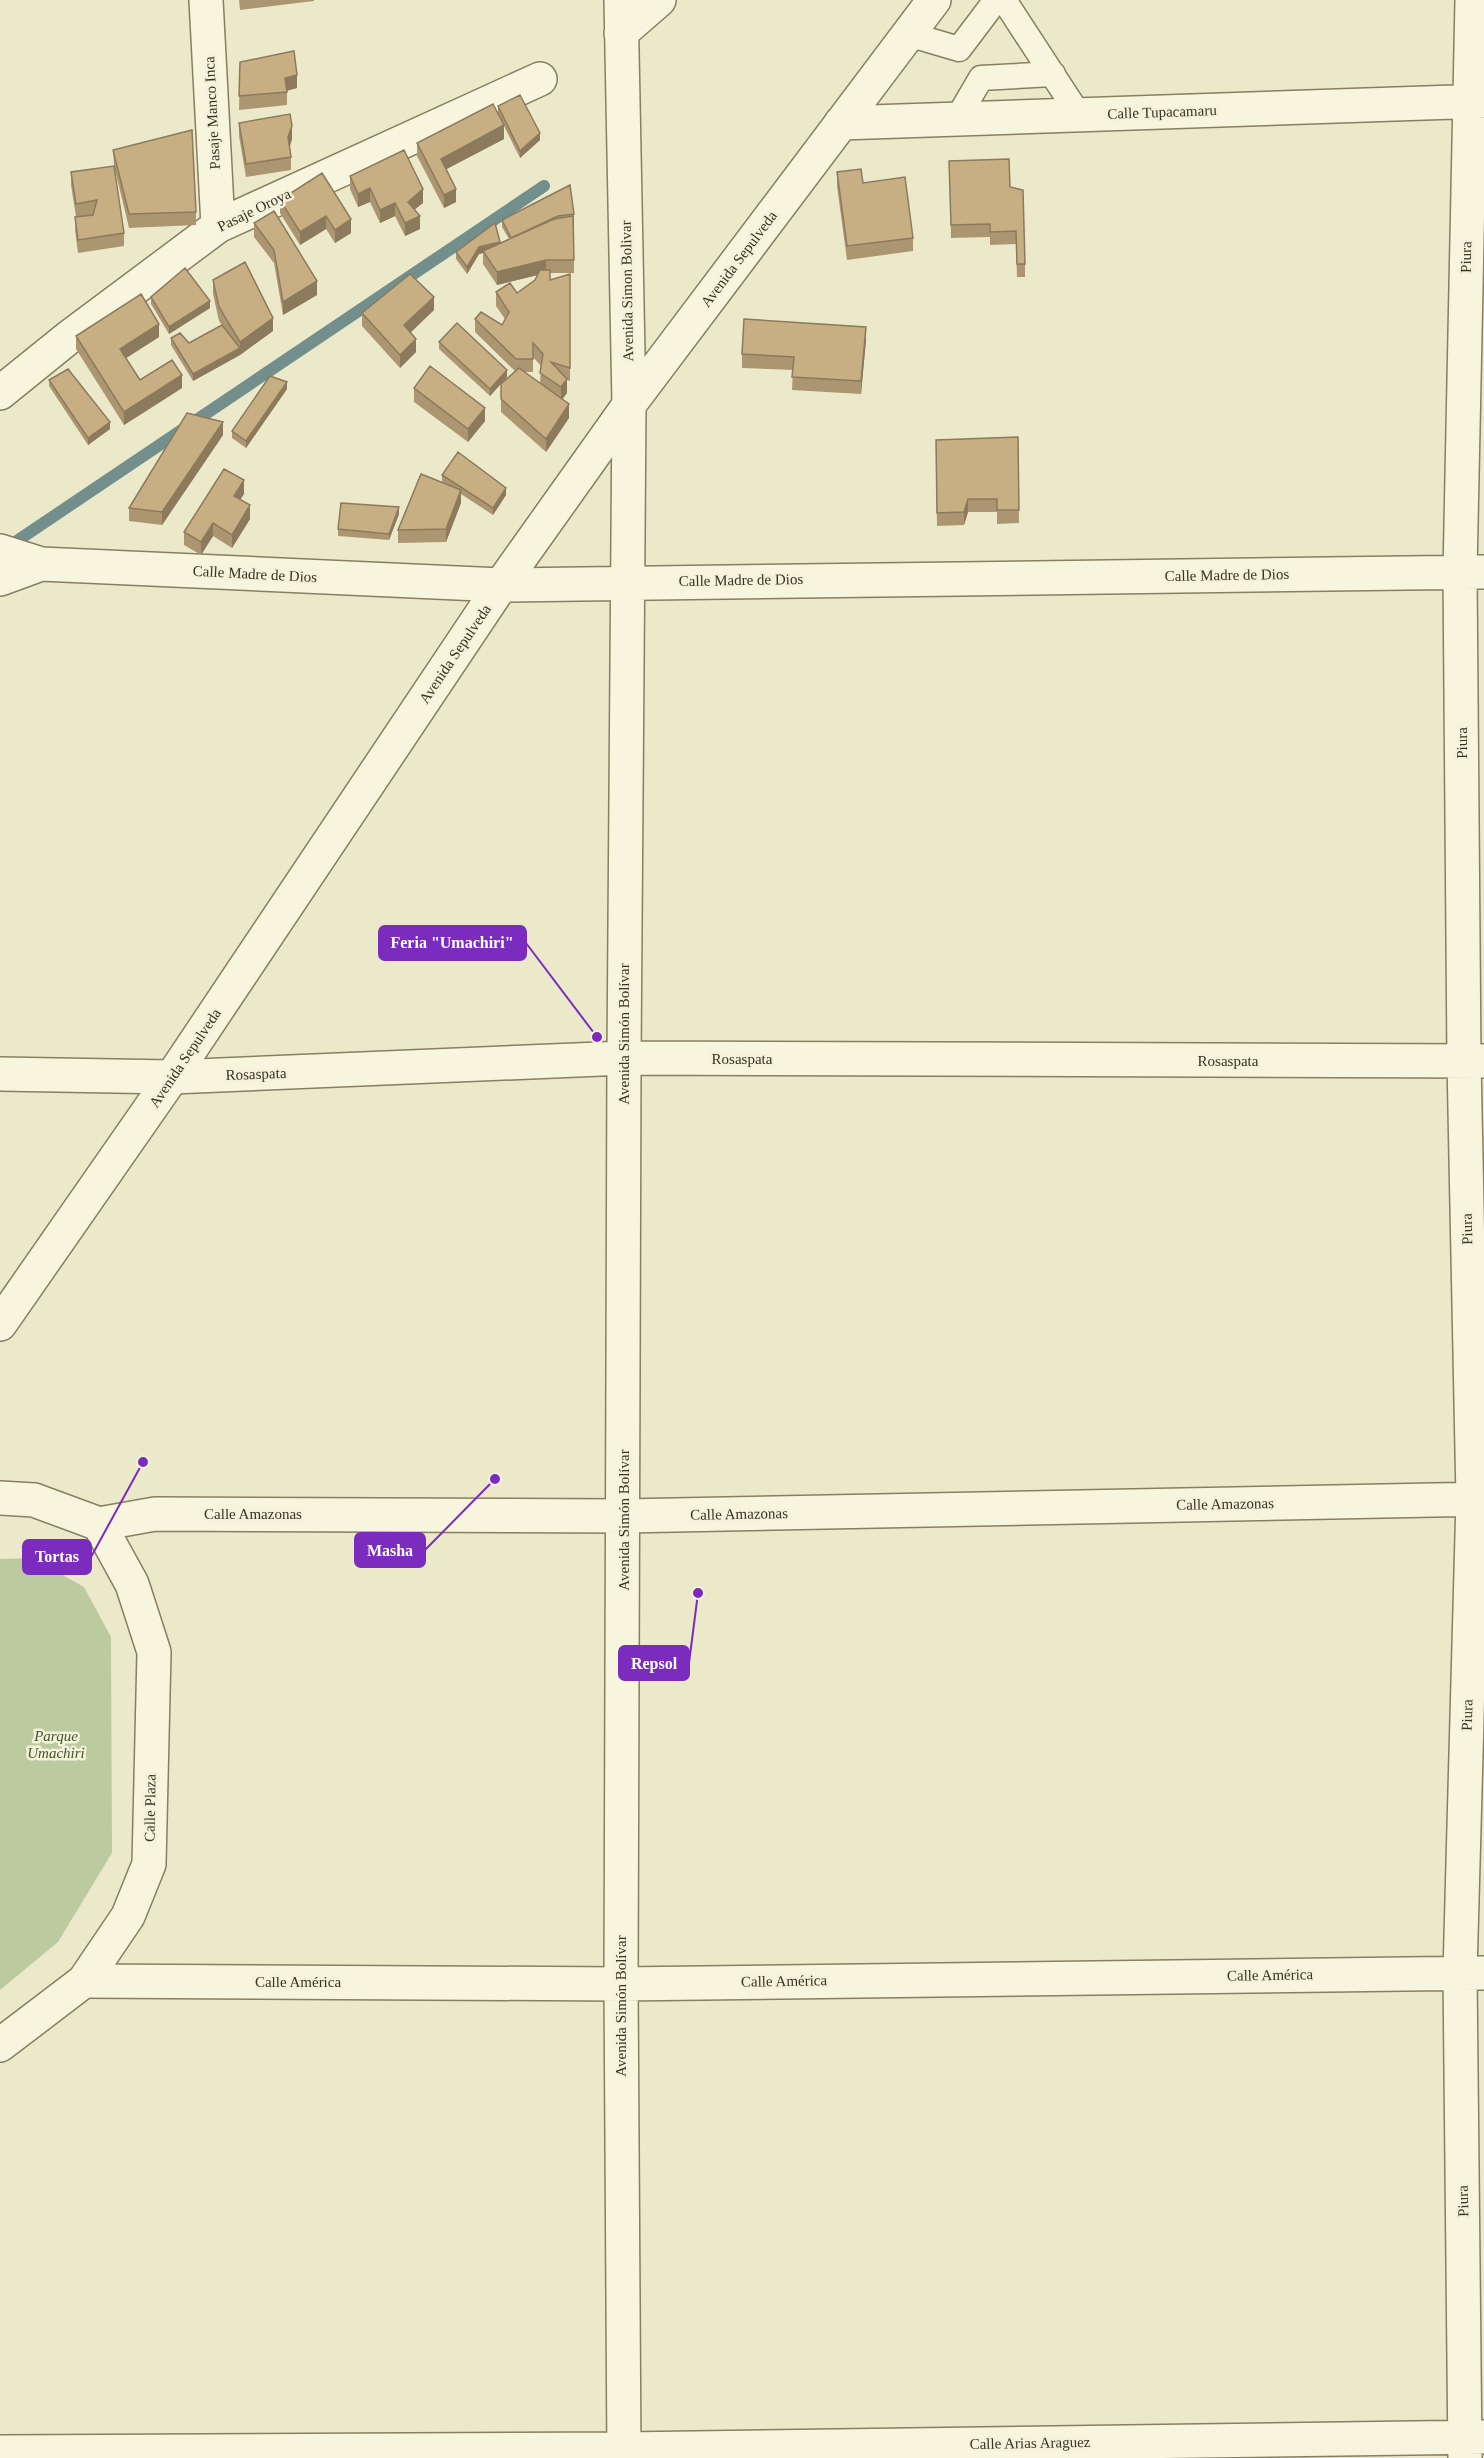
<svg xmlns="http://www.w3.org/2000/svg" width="1484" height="2458" viewBox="0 0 1484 2458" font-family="'Times New Roman',serif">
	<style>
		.green { fill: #bcca9f }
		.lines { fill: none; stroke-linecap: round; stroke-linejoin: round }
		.stream { stroke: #728f8e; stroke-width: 12 }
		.service-casing { stroke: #887e60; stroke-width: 27 }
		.minor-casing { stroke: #887e60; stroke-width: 36 }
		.tertiary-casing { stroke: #887e60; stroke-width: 36 }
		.service { stroke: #f7f5de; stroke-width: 24 }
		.minor { stroke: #f7f5de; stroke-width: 33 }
		.tertiary { stroke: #f7f5de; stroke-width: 33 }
		.wall { fill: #ac9671; fill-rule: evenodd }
		.shaded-wall { fill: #8c7a5c }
		.building { fill: #c8ae83; stroke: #8c7a5c; stroke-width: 1.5 }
		.labels { text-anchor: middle; stroke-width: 5; stroke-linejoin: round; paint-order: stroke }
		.street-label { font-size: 15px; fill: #3a3222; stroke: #f4f2da }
		.park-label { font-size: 15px; font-style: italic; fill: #41552a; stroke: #f4f2da }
		.leader { fill: none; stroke: #7b2cbf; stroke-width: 2 }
		.callout-dot { fill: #7b2cbf; stroke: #f4f2da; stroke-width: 2 }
		.callout { fill: #7b2cbf; stroke: #7b2cbf; stroke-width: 2 }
		.callout-label { font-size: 16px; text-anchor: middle; font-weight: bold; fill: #fff }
	</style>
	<rect width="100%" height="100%" fill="#ece9cb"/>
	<path class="green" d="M 32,1558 L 84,1587 L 111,1637 L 112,1853 L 58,1942 L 0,1990 L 0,1559 Z"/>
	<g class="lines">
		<path class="stream" d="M 5,549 L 544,186"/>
		<g class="service-casing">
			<path id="service" d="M 1004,0 L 1079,115
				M 908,34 L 959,49 L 996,0
				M 957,119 L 981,78 L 1053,74"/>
		</g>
		<g class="minor-casing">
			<path id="minor" d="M 206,0 L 218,226
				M 621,0 L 629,405 L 624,1058 L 621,1984 L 624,2458
				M 621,33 L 659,0
				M 841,123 L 1484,101
				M 0,393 L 68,338 L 218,226 L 540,79
				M 0,551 L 41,564 L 501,585 L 1484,572
				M 0,579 L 41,564
				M 0,1074 L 172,1077 L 624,1058 L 1484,1061
				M 99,1524 L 155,1514 L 624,1516 L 1484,1499
				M 84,1981 L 621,1984 L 1484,1973
				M 0,2452 L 624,2449 L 1484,2437
				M 1465,2458 L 1460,1973 L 1473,1499 L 1464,1061 L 1460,572 L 1472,0"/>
		</g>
		<g class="tertiary-casing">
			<path id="tertiary" d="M 0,1324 L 172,1077 L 501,585 L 629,405 L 934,0
				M 0,1498 L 34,1500 L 99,1524 L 132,1584 L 154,1652 L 149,1864 L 128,1916 L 84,1981 L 0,2045"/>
		</g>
		<use href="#service" class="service"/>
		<use href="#minor" class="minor"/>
		<use href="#tertiary" class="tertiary"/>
	</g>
	<path class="wall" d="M 239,0 L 314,0 L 314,1 L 240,10 Z
		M 240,62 L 297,88 L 287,91 L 287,105 L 239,110 Z
		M 498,106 L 540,140 L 520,158 L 504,126 L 504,139 L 446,169 L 456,202 L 444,208 L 417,156 L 417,143 L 498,113 Z
		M 239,123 L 292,139 L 290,147 L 291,157 L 291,170 L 246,177 L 239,136 Z
		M 113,150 L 196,212 L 196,225 L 129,228 L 115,170 L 124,233 L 124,246 L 78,253 L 75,230 L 76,217 L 71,185 L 71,172 L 114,166 Z
		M 949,161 L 1010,187 L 1025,264 L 1025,277 L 1017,277 L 1016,244 L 990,245 L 990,237 L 951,238 Z
		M 837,172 L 863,183 L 913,238 L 913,251 L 847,260 L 837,186 Z
		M 322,173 L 351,233 L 335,243 L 326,229 L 300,245 L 280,213 L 280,200 Z
		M 350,176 L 423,203 L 414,209 L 420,229 L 405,236 L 395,216 L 380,223 L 370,202 L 358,207 L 350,189 Z
		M 574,214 L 574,273 L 550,273 L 550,280 L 570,274 L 570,381 L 567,380 L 567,393 L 562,399 L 569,418 L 546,452 L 501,412 L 501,384 L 515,371 L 475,332 L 475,319 L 502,325 L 505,319 L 496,306 L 496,292 L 517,293 L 535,280 L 537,275 L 497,285 L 483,264 L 483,253 L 479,254 L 467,274 L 456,259 L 456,252 L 500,243 L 509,239 L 502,227 L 502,220 ZM 533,357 L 541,366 L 540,384 L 524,372 L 533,372 Z
		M 254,223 L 317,295 L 283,315 L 274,263 L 254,237 Z
		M 213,280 L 273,331 L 240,355 L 193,381 L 171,345 L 171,338 L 189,343 L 222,325 L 219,321 L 213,294 Z
		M 151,297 L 210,308 L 169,334 L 151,304 Z
		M 434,310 L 410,332 L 416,352 L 400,368 L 362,326 L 362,313 Z
		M 76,336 L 159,337 L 126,358 L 140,380 L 182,388 L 124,425 L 76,349 Z
		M 866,340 L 861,394 L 792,390 L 793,370 L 742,368 L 742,354 Z
		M 439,342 L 507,377 L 490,396 L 439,349 Z
		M 49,380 L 110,429 L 88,445 L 49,386 Z
		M 414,388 L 485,421 L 468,442 L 414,402 Z
		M 287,389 L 246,448 L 232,438 L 232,431 Z
		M 223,435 L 162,525 L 129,521 L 129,508 Z
		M 1018,437 L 1019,523 L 997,524 L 997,512 L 968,512 L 964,525 L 937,526 L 936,440 Z
		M 442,475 L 506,495 L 493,515 L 461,494 L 461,503 L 446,542 L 398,543 L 398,530 L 445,484 L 442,481 Z
		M 244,494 L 240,499 L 250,519 L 232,548 L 213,536 L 201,555 L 184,545 L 184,532 Z
		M 399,514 L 389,540 L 338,536 L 338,529 Z"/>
	<path class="shaded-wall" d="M 297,75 L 297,88 L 285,91 L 285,78 Z
		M 504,125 L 504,139 L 441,172 L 441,159 Z
		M 292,126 L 292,139 L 288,151 L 288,137 Z
		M 540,133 L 540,140 L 520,158 L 520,151 Z
		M 370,188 L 370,202 L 358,207 L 358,194 Z
		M 423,189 L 423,203 L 408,215 L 408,202 Z
		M 456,189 L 456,202 L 444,208 L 444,195 Z
		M 395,203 L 395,216 L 380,223 L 380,210 Z
		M 326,216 L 326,229 L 300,245 L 300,232 Z
		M 420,216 L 420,229 L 405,236 L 405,223 Z
		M 351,219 L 351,233 L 335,243 L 335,230 Z
		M 500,242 L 500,249 L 483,251 L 483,253 L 479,254 L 467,274 L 467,267 L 479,247 Z
		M 546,260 L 546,273 L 497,285 L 497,272 Z
		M 317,281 L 317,295 L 283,315 L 283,302 Z
		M 434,297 L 434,310 L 404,339 L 404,325 Z
		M 210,301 L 210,308 L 169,334 L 169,327 Z
		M 273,318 L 273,331 L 240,355 L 193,381 L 193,374 L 240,348 L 240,342 Z
		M 159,324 L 159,337 L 120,362 L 120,349 Z
		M 866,327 L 866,340 L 861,394 L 861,381 Z
		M 416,339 L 416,352 L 400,368 L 400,355 Z
		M 507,370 L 507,377 L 490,396 L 490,389 Z
		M 182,375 L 182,388 L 124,425 L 124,412 Z
		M 567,379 L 567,393 L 561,401 L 561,387 Z
		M 287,382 L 287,389 L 246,448 L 246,441 Z
		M 569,404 L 569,418 L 546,452 L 546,439 Z
		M 485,408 L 485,421 L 468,442 L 468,429 Z
		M 110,422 L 110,429 L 88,445 L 88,438 Z
		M 223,422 L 223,435 L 162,525 L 162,512 Z
		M 244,480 L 244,494 L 234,509 L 234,496 Z
		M 506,488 L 506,495 L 493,515 L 493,508 Z
		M 461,490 L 461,503 L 446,542 L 446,529 Z
		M 968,499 L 968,512 L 964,525 L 964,512 Z
		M 250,505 L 250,519 L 232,548 L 232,535 Z
		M 399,507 L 399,514 L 389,540 L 389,534 Z
		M 213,523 L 213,536 L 201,555 L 201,542 Z"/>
	<path class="building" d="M 294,51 L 297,75 L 285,78 L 287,92 L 239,96 L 240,62 Z
		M 520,95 L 540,133 L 520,151 L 498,106 Z
		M 493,104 L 504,125 L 441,159 L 456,189 L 444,195 L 417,143 Z
		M 290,114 L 292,126 L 288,137 L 291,157 L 246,164 L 239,123 Z
		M 192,130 L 196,212 L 129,214 L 113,150 Z
		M 404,150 L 423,189 L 408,202 L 420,216 L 405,223 L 395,203 L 380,210 L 370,188 L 358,194 L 350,176 Z
		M 1009,159 L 1010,187 L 1023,190 L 1025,264 L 1017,264 L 1016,231 L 990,232 L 990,224 L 951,225 L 949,161 Z
		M 114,166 L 124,233 L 78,240 L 75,217 L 93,215 L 97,200 L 76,204 L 71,172 Z
		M 861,169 L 863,183 L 905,177 L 913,238 L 847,246 L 837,172 Z
		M 322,173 L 351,219 L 335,230 L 326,216 L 300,232 L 280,200 Z
		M 570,185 L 574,214 L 558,216 L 511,238 L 502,220 Z
		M 274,211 L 317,281 L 283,302 L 274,250 L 254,223 Z
		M 573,216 L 574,260 L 546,260 L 497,272 L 483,251 L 554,219 Z
		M 495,223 L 500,242 L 479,247 L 467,267 L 456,252 Z
		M 245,262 L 273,318 L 240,342 L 219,307 L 213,280 Z
		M 185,268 L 210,301 L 169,327 L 151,297 Z
		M 540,270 L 550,270 L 550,280 L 570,274 L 570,368 L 551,362 L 567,379 L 561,387 L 540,373 L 543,354 L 533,343 L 533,359 L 516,359 L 475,319 L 481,312 L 502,325 L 509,312 L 496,292 L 510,283 L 517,293 L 535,280 Z
		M 410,274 L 434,297 L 404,325 L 416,339 L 400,355 L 362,313 Z
		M 141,294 L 159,324 L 120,349 L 140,380 L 172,360 L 182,375 L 124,412 L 76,336 Z
		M 744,319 L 866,327 L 861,381 L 792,377 L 794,357 L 742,354 Z
		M 457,323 L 507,370 L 490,389 L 439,342 Z
		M 222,325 L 240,348 L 193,374 L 171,338 L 180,333 L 189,343 Z
		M 430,366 L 485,408 L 468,429 L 414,388 Z
		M 519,368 L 569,404 L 546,439 L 501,399 L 501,384 Z
		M 68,369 L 110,422 L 88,438 L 49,380 Z
		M 270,376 L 287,382 L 246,441 L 232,431 Z
		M 187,413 L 223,422 L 162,512 L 129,508 Z
		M 1018,437 L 1019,510 L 997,510 L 997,499 L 968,499 L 964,512 L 937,513 L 936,440 Z
		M 458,452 L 506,488 L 493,508 L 442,475 Z
		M 224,469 L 244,480 L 234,496 L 250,505 L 232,535 L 213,523 L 201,542 L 184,532 Z
		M 421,474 L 461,490 L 446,529 L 398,530 Z
		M 341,503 L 399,507 L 389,534 L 338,529 Z"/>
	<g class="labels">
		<g class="street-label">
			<text transform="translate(1162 112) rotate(-2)" y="5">Calle Tupacamaru</text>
			<text transform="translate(212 113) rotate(-93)" y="5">Pasaje Manco Inca</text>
			<text transform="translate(254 210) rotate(-26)" y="5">Pasaje Oroya</text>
			<text transform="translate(1466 257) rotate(-89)" y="5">Piura</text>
			<text transform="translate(739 259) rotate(-53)" y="5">Avenida Sepulveda</text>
			<text transform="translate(627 291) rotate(-91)" y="5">Avenida Simon Bolivar</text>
			<text transform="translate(255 574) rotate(3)" y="5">Calle Madre de Dios</text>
			<text transform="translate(1227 575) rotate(-1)" y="5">Calle Madre de Dios</text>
			<text transform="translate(741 580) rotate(-1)" y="5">Calle Madre de Dios</text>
			<text transform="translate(455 654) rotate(-56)" y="5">Avenida Sepulveda</text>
			<text transform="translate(1462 743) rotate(-90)" y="5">Piura</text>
			<text transform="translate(624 1034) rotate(-90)" y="5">Avenida Simón Bolívar</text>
			<text transform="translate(185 1058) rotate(-56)" y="5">Avenida Sepulveda</text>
			<text x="742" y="1064">Rosaspata</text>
			<text x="1228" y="1066">Rosaspata</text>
			<text transform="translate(256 1074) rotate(-2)" y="5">Rosaspata</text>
			<text transform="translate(1467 1229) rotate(-91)" y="5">Piura</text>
			<text transform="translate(1225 1504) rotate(-1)" y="5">Calle Amazonas</text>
			<text x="253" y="1519">Calle Amazonas</text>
			<text transform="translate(739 1514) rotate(-1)" y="5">Calle Amazonas</text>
			<text transform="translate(624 1520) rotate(-90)" y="5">Avenida Simón Bolívar</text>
			<text transform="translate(1467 1715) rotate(-88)" y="5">Piura</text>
			<text transform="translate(150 1808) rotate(-89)" y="5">Calle Plaza</text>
			<text transform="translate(1270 1975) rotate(-1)" y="5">Calle América</text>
			<text transform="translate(784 1981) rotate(-1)" y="5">Calle América</text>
			<text x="298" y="1987">Calle América</text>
			<text transform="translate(621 2006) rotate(-90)" y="5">Avenida Simón Bolívar</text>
			<text transform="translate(1463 2201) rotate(-91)" y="5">Piura</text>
			<text transform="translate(1030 2443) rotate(-1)" y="5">Calle Arias Araguez</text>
		</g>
		<g class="park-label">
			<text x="56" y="1741">Parque<tspan x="56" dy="17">Umachiri</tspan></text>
		</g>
	</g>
	<path class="leader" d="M597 1037L526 943M495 1479L425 1550M143 1462L91 1557M698 1593L689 1663"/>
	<g class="callout-dot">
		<circle cx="597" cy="1037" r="6"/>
		<circle cx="495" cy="1479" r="6"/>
		<circle cx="143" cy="1462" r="6"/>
		<circle cx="698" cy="1593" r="6"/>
	</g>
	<g class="callout">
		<rect x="379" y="926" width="147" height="34" rx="6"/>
		<rect x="355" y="1533" width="70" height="34" rx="6"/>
		<rect x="23" y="1540" width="68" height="34" rx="6"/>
		<rect x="619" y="1646" width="70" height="34" rx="6"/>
	</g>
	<g class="callout-label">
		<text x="452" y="948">Feria "Umachiri"</text>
		<text x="390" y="1556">Masha</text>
		<text x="57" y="1562">Tortas</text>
		<text x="654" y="1669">Repsol</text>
	</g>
</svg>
